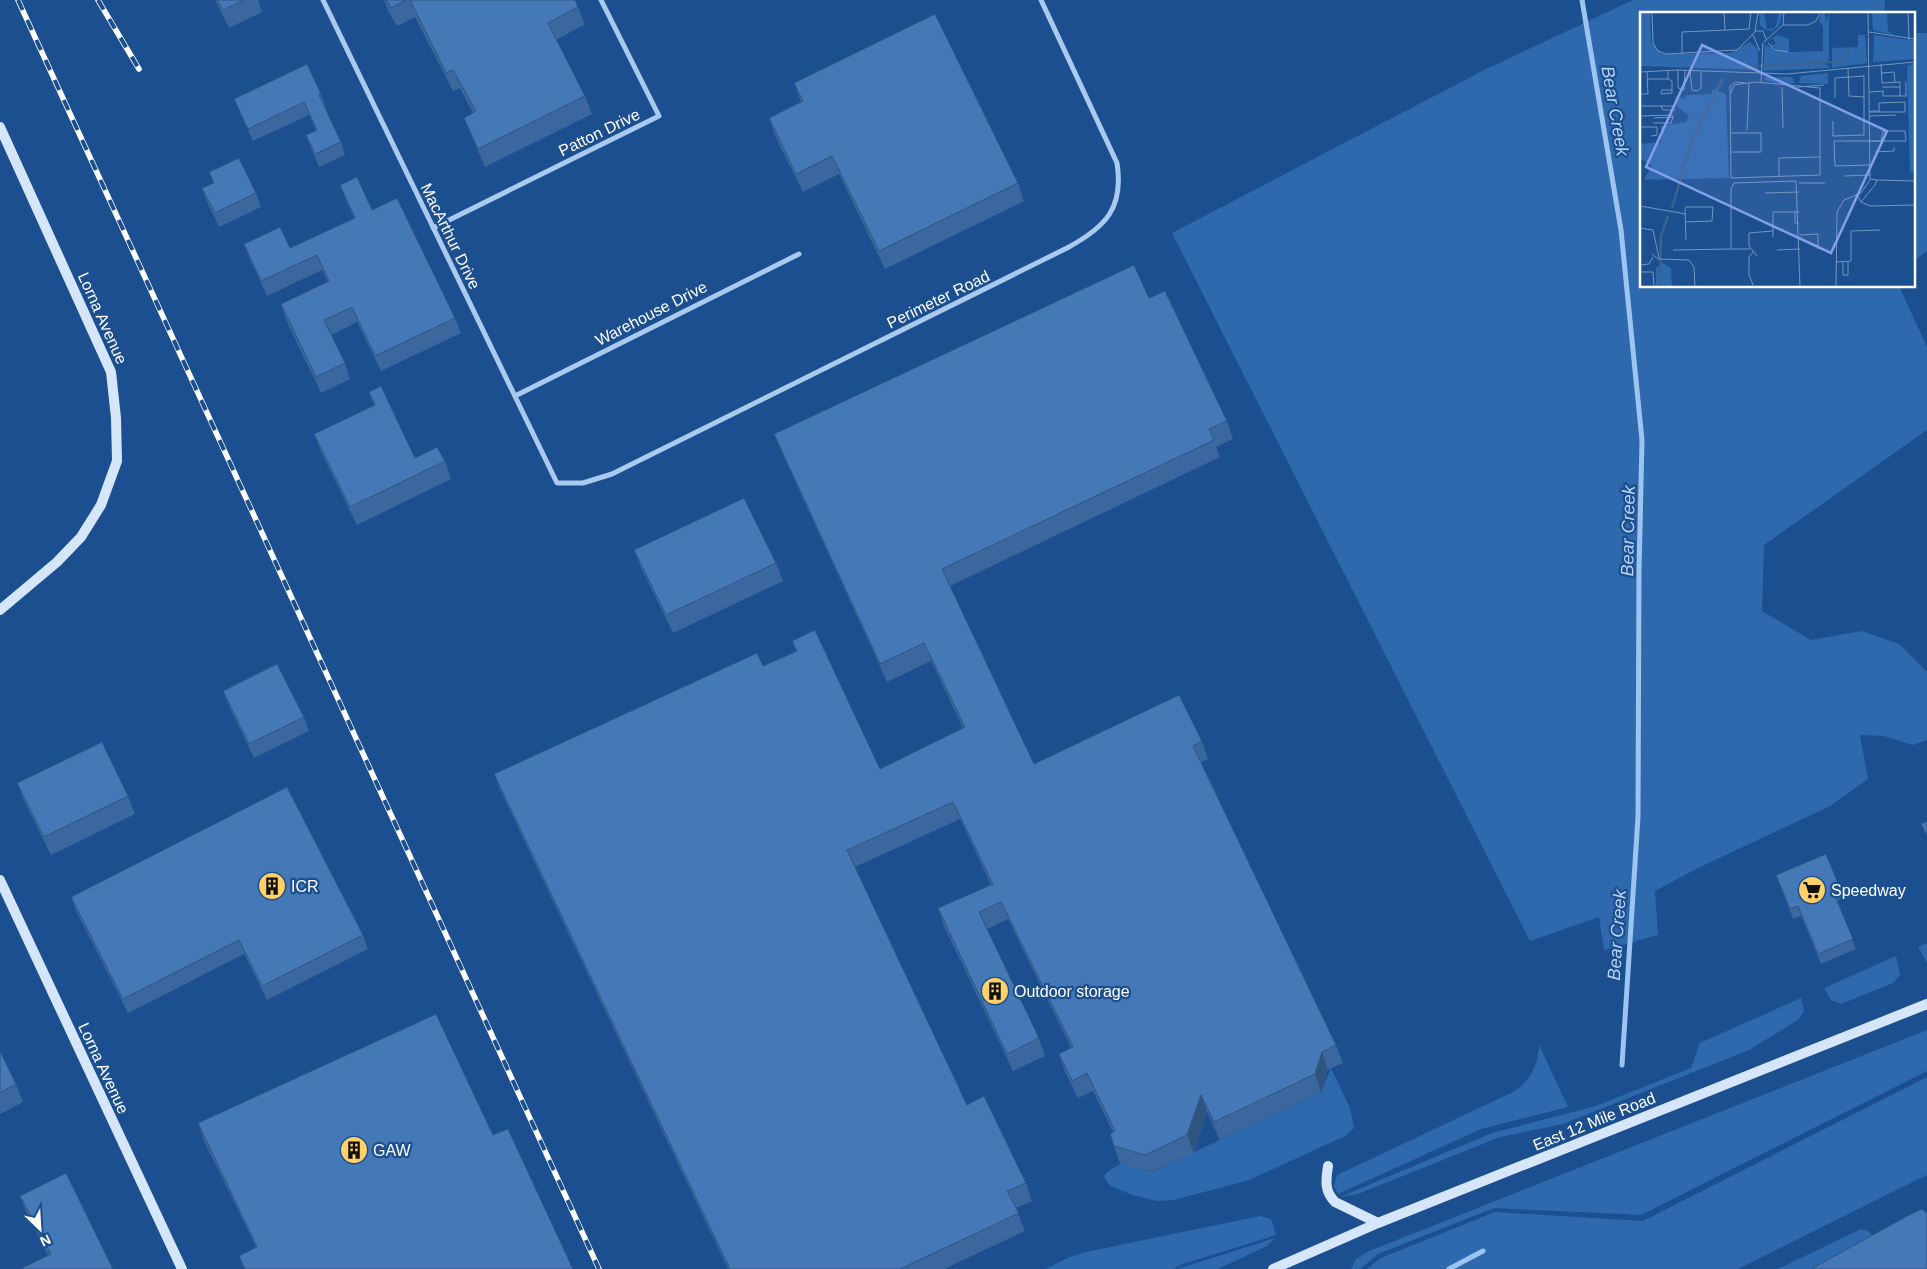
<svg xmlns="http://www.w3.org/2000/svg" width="1927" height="1269" viewBox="0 0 1927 1269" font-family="Helvetica,sans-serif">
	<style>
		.green { fill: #2e69ad }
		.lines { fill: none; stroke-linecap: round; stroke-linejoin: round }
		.stream { stroke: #9cc4f0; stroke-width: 5 }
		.street { stroke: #a9c9ee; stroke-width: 5 }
		.secondary { stroke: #d6e6fa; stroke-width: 10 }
		.rail-casing { stroke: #fff; stroke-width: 5.5 }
		.rail { stroke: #1b4f8f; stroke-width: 4; stroke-dasharray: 11; stroke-linecap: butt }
		.wall { fill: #3a679d }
		.shaded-wall { fill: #305480 }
		.building { fill: #4478b7; stroke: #305480 }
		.labels { text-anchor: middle; stroke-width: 4.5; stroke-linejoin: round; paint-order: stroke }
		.street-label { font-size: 16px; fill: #fff; stroke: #1b4f8f }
		.poi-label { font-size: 16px; fill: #fff; stroke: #1b4f8f; text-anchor: start }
		.water-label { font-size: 18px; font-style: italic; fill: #b5d3f5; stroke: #1b4f8f }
		.inset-river { fill: none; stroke: #3c6290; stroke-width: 2.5 }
		.inset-road { fill: none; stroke: #7695bc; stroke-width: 1 }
		.view { fill: #839eea; fill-opacity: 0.15; stroke: #839eea; stroke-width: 2.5 }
		.inset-edge { fill: none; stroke: #fff; stroke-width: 2.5 }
	</style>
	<rect width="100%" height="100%" fill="#1b4f8f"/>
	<path class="green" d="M 1633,0 L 1885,0 L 1884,14 L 1641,14 L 1641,286 L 1899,286 L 1927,347 L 1927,430 L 1764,545 L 1762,611 L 1811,640 L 1862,631 L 1899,644 L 1927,672 L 1927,740 L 1913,745 L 1884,736 L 1860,735 L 1868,779 L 1830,806 L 1696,869 L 1655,891 L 1658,935 L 1604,950 L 1599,917 L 1530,941 L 1172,233 L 1484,70 Z
		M 1913,33 L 1927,33 L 1927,251 L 1913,262 Z
		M 1927,943 L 1927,963 L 1918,947 Z
		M 1896,956 L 1900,975 L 1893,983 L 1841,1004 L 1831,1000 L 1824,988 Z
		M 1801,998 L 1804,1011 L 1798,1020 L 1749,1050 L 1563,1124 L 1500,1137 L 1358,1194 L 1340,1197 L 1492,1133 L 1596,1106 L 1691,1068 L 1700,1043 Z
		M 1927,1030 L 1927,1071 L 1641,1215 L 1494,1208 L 1378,1254 L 1360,1269 L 1351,1269 L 1356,1259 L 1369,1251 Z
		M 1539,1045 L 1568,1107 L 1481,1129 L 1338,1194 L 1334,1186 L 1337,1175 L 1513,1092 C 1531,1080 1538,1066 1539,1045 Z
		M 1331,1068 L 1350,1108 L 1354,1128 L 1345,1136 L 1249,1180 L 1174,1200 L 1156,1201 L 1133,1195 L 1110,1186 L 1104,1177 L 1106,1173 L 1120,1164 L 1152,1172 L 1321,1092 Z
		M 1927,1077 L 1927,1175 L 1738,1269 L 1367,1269 L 1381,1258 L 1495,1212 L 1643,1221 Z
		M 1260,1216 L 1271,1219 L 1276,1235 L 1183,1264 L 1173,1269 L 1045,1269 L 1070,1257 L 1086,1252 Z
		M 1861,1229 L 1869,1231 L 1878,1243 L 1849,1269 L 1778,1269 Z
		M 1275,1238 L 1267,1246 L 1218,1269 L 1177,1269 Z"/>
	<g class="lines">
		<path class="stream" d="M 1582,0 L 1621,230 L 1642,440 L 1639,571 L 1638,817 L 1622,1065
			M 1449,1269 L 1483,1251"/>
		<path class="street" d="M 323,0 L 557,483 L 583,483 L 612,474 L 1067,248 C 1106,227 1124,208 1117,163 L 1041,0
			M 433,228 L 659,116 L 601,0
			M 515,396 L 799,254"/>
		<path class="secondary" d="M 0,127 L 111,372 L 116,418 L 117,461 L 101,505 L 81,537 L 57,562 L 0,610
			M 0,880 L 182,1269
			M 1328,1166 C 1326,1180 1324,1191 1335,1202 L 1378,1223
			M 1273,1269 L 1378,1223 L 1927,1004"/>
		<g class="rail-casing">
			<path id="rail" d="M 18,0 L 599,1269
				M 98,0 L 139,69"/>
		</g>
		<use href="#rail" class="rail"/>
	</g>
	<path class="wall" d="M 215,0 L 258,0 L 262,12 L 229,28 Z
		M 384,0 L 575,0 L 585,24 L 556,40 L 585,96 L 592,114 L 485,167 L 471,135 L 464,118 L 473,113 L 460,88 L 453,91 L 415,17 L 397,26 L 389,13 Z
		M 794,83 L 1018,183 L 1024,201 L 885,269 L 839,174 L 803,192 L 775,136 L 769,118 L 801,102 Z
		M 321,94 L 326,107 L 325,108 L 341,142 L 345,155 L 319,167 L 311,148 L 306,135 L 316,131 L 309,115 L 253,141 L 239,111 L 234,99 Z
		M 209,172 L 256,193 L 261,207 L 219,227 L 207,202 L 202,188 L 213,183 Z
		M 340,185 L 372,210 L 455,318 L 461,333 L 381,371 L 357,322 L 331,335 L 345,363 L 350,379 L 321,393 L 286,320 L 281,304 L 328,282 L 322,270 L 267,296 L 250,260 L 244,244 L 290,248 L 354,218 L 346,201 Z
		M 1149,298 L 1227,421 L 1233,439 L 1216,447 L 1220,457 L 950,586 L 1034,764 L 1202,741 L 1208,759 L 1201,762 L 1336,1045 L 1343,1063 L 1328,1070 L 1321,1092 L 1220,1140 L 1207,1112 L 1194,1153 L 1151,1172 L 1120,1164 L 1110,1134 L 1113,1132 L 1093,1091 L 1078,1098 L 1065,1072 L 1059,1054 L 1071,1048 L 1008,919 L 987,929 L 1039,1038 L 1045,1056 L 1013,1071 L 944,926 L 938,908 L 991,885 L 960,819 L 855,867 L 967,1105 L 1026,1183 L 1032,1201 L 1016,1208 L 1025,1231 L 944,1269 L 728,1269 L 501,792 L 494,774 L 763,666 L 796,651 L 792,641 L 880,769 L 963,728 L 931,661 L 887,682 L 781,451 L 774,434 Z
		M 369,392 L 415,458 L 445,461 L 451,479 L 357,525 L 321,452 L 314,434 L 374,405 Z
		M 634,550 L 776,563 L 783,581 L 673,633 L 641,568 Z
		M 223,691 L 304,717 L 309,731 L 254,758 L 228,704 Z
		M 17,783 L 128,796 L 135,814 L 51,855 L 24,801 Z
		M 1776,875 L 1840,888 L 1843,898 L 1837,901 L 1856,949 L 1821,964 L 1801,916 L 1793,919 Z
		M 71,897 L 363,935 L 368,949 L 267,1000 L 244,954 L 128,1013 L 76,911 Z
		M 0,1051 L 16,1084 L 23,1102 L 0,1114 Z
		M 198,1123 L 493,1135 L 573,1269 L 244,1269 L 239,1256 L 256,1247 L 204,1141 Z
		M 20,1196 L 113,1269 L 48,1255 L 27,1214 Z"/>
	<path class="shaded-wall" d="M 1322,1052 L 1328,1070 L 1321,1092 L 1315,1074 Z
		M 1201,1095 L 1207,1112 L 1194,1153 L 1187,1135 Z"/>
	<path class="building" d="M 217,0 L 244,0 L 223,10 Z
		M 386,0 L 406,0 L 391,8 Z
		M 410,0 L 575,0 L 578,7 L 548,23 L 585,96 L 478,149 L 464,118 L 476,111 L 453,70 L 446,73 Z
		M 935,14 L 1018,183 L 879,251 L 832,156 L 796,174 L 769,118 L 803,101 L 794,83 Z
		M 307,64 L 321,94 L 319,95 L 341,142 L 315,154 L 306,135 L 317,130 L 304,102 L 248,129 L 234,99 Z
		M 239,158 L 256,193 L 215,213 L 202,188 L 214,183 L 209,172 Z
		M 357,177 L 372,210 L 397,198 L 455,318 L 375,356 L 352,307 L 324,320 L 345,363 L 316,377 L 281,304 L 329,281 L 317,255 L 261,281 L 244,244 L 280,227 L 290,248 L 355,218 L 340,185 Z
		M 1134,265 L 1149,298 L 1165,291 L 1227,421 L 1209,429 L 1214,440 L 942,569 L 1034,764 L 1179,695 L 1202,741 L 1193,746 L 1336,1045 L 1322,1052 L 1315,1074 L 1214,1122 L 1201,1095 L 1187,1135 L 1145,1155 L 1114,1146 L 1110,1134 L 1115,1131 L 1087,1073 L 1072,1081 L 1059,1054 L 1073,1047 L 1001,902 L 979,912 L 1039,1038 L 1007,1054 L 938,908 L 993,884 L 953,802 L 847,850 L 967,1105 L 984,1096 L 1026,1183 L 1007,1191 L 1019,1213 L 900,1269 L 730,1269 L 494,774 L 757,653 L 763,666 L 797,651 L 792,641 L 815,630 L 880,769 L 965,727 L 924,643 L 880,664 L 774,434 Z
		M 381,386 L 415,458 L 437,447 L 445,461 L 350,507 L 314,434 L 375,405 L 369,392 Z
		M 744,498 L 776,563 L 666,615 L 634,550 Z
		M 277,664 L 304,717 L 249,744 L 223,691 Z
		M 102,742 L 128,796 L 44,837 L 17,783 Z
		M 287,787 L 363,935 L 262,986 L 239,940 L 123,999 L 71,897 Z
		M 1927,821 L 1927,836 L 1921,824 Z
		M 1826,854 L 1840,888 L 1833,891 L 1853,939 L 1818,954 L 1798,906 L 1790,909 L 1776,875 Z
		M 436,1014 L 493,1135 L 508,1129 L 573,1269 L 245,1269 L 239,1256 L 257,1247 L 198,1123 Z
		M 0,1051 L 16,1084 L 0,1093 Z
		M 66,1173 L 113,1269 L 20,1269 L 51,1254 L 20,1196 Z
		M 1922,1209 L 1927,1213 L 1927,1269 L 1811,1269 L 1909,1215 Z"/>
	<defs>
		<g id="building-disc" transform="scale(1.4375)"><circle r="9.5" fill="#ffd166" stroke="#1b4f8f"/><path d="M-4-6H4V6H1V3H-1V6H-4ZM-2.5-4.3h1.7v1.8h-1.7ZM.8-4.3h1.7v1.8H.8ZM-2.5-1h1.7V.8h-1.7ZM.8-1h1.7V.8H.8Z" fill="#111"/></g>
		<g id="supermarket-disc" transform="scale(1.4375)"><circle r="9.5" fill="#ffd166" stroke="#1b4f8f"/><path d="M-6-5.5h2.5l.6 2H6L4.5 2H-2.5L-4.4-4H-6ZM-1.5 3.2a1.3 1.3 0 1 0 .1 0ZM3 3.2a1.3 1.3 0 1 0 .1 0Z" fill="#111"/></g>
	</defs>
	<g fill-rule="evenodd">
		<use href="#building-disc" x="272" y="886"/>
		<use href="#supermarket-disc" x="1812" y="890"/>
		<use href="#building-disc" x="995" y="991"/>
		<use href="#building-disc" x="354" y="1150"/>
	</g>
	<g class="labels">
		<g class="street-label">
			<text transform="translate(599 132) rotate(-26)" y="6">Patton Drive</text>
			<text transform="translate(451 236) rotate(64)" y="6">MacArthur Drive</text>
			<text transform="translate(938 299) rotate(-26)" y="6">Perimeter Road</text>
			<text transform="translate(651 313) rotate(-27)" y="6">Warehouse Drive</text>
			<text transform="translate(103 318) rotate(66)" y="6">Lorna Avenue</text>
			<text transform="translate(104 1068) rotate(65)" y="6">Lorna Avenue</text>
			<text transform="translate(1594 1121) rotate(-22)" y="6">East 12 Mile Road</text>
		</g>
		<g class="poi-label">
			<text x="291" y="892">ICR</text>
			<text x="1831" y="896">Speedway</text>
			<text x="1014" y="997">Outdoor storage</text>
			<text x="373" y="1156">GAW</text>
		</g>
		<g class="water-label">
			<text transform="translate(1615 111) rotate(80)" y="6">Bear Creek</text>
			<text transform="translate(1628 531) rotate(-89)" y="6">Bear Creek</text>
			<text transform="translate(1617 935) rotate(-86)" y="6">Bear Creek</text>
		</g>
	</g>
	<g transform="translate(1640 12)">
		<rect width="275" height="275" fill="#1b4f8f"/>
		<path d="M 0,0 L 10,0 L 11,30 L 22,42 L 90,41 L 110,30 L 118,37 L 118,58 L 0,54 ZM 119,0 L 124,0 L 127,17 L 135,16 L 139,0 L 143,0 L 139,14 L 132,19 L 124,17 L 120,13 ZM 182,0 L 185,0 L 186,11 L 189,0 L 189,47 L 185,51 L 190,56 L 123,59 L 125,33 L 138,38 L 130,33 L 136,32 L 133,26 L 128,30 L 131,26 L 138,23 L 149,27 L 149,40 L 183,39 L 183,15 L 179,8 ZM 232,0 L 247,0 L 248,19 L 253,23 L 233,18 ZM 218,23 L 225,23 L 227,51 L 192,56 L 192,36 L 218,35 ZM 234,23 L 275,29 L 275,47 L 233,50 ZM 275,52 L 275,160 L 270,160 L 267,56 L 268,53 ZM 188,61 L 188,72 L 159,71 L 161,64 ZM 125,65 L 152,65 L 155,71 L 144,73 L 124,68 ZM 73,77 L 86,82 L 89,166 L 4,168 L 11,154 L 0,146 L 0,132 L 21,130 L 21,114 L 46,110 L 49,104 L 37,94 L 35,84 L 45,87 L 46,83 L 71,82 ZM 23,251 L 31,256 L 32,275 L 16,275 L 16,256 Z" fill="#2e69ad"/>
		<path class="inset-river" d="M 104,55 L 193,50 L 202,47 L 209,37M 32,196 L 53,125 L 83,66M 20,275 L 21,224 L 28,204"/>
		<path class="inset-road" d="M 12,0 L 13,31 L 18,39 L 26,42 L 97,38 L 115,20 L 118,0M 84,0 L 85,18M 268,0 L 269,28M 143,13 L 168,13 L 176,9 L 181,0M 115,19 L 123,19 L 126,27M 229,20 L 275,27M 113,23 L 120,39M 124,30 L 143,13 L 144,0M 128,31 L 135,38 L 148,40M 42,42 L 42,20 L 109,17 L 111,0M 208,56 L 209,84 L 225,85M 38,58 L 38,76 L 44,78 L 45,58M 28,59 L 28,67 L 32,69 L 32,81 L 21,82 L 22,78 L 32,78M 50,59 L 52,78 L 57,79 L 61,76 L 61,59M 0,60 L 38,58 L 147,62 L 275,50M 242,61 L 254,60 L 255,70M 8,67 L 28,67M 121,70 L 123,31M 142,75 L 143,116M 157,75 L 184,73M 242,75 L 260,75M 230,80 L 243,79 L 243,84 L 260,84 L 260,70 L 242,71 L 241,52M 91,81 L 94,73 L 115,70 L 180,76 L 180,163 L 91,166 L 90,74 L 95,70 L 105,71M 0,82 L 8,82 L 7,60M 260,84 L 266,84 L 266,70M 265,90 L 265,100 L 239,100 L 239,91 ZM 0,94 L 34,94M 21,94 L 23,98 L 35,98M 232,99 L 237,99 L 239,100 L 230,100 ZM 0,104 L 32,103 L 33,105M 230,104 L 256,103M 14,106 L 33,105M 193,109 L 193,124 L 224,123 L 224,64 L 195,66 L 195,86M 13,111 L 31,111 L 33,105M 0,115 L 17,115 L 17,123 L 11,124M 107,118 L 109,71M 91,121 L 121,121 L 121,140 L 91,140M 230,129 L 241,129 L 243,119 L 265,119 L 266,129 L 194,129 L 195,154 L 230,153M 235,140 L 254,139 L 254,135M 204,164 L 230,163M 139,165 L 139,146 L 180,145M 237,168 L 275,169M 159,171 L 185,171M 125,181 L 159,180M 217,183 L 221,190 L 230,194 L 275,193M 221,190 L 235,173 L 237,168 L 230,167M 0,194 L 46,202M 155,200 L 155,211 L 159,211M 46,210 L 72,209 L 73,195 L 46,195 L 45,197 L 46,228M 0,216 L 13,218 L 19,246M 160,223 L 178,222 L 178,237M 133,225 L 133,200 L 159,200M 91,237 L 110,237M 33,238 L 91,237 L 91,177 L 94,171 L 156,169 L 160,275M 137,238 L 160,237M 113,240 L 109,245 L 109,263 L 114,275M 12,242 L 18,247 L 49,248 L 54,255 L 55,275M 117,244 L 109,234 L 109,221 L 133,219M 196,250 L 211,249 L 211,219 L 240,218M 203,250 L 203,263 L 208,263 L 208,250M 0,253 L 9,252 L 13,245M 0,260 L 13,260 L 14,275M 196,275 L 197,200 L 204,188 L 221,181 L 230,168 L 228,0"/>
		<path class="view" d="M 62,33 L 247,119 L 191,241 L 6,155 Z"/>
		<rect width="275" height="275" class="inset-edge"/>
	</g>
	<g transform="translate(40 1229) rotate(155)" stroke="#1b4f8f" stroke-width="4" paint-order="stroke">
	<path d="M0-4L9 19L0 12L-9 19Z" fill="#ffffff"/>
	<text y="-8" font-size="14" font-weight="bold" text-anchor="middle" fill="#ffffff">N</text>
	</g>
</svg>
